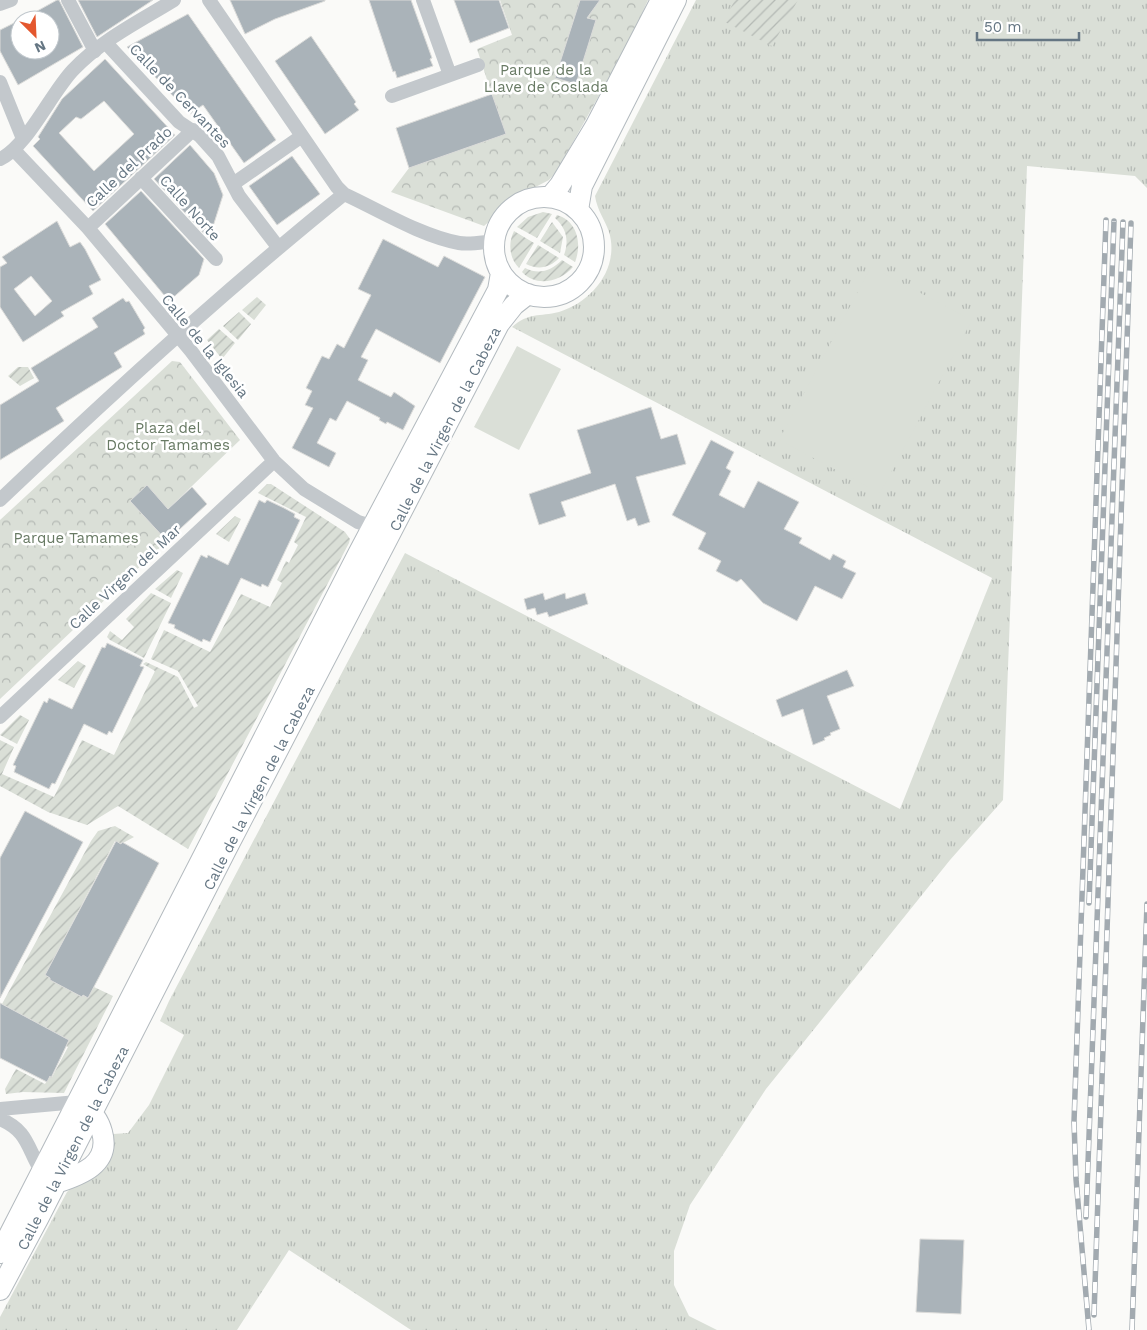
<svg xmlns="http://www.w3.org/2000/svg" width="1147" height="1330" viewBox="0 0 1147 1330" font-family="'Work Sans',sans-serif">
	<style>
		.grass { fill: url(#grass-tufts) }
		.forest { fill: url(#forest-crowns) }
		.garden { fill: url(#garden-furrows) }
		.pitch { fill: #dadfd7 }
		.building { fill: #aab3b9; stroke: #dcdcda; fill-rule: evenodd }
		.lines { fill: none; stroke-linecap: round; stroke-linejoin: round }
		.secondary-casing { stroke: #b3babf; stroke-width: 22 }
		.street { stroke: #c3c8cc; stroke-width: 14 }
		.secondary { stroke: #fff; stroke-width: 20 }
		.rail-casing { stroke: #a2aab0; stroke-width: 5.5 }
		.rail { stroke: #fff; stroke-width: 4; stroke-dasharray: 11; stroke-linecap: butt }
		.labels { text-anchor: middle; stroke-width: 5; stroke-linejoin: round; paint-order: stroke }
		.park-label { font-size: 15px; fill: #687a64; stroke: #fff }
		.street-label { font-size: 15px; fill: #657683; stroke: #fff }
	</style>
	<defs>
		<pattern id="grass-tufts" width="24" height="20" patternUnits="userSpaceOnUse" patternTransform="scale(1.25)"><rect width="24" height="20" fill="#dadfd7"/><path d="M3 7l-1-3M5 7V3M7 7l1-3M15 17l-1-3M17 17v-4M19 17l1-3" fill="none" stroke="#b4b9b4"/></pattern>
		<pattern id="forest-crowns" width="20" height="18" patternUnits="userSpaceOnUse" patternTransform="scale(1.25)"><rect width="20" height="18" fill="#dadfd7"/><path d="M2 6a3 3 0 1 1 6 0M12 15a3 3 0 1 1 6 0" fill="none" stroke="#b4b9b4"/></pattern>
		<pattern id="garden-furrows" width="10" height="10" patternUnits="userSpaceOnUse" patternTransform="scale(1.25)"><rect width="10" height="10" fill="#dadfd7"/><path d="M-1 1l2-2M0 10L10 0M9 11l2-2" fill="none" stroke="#b4b9b4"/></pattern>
	</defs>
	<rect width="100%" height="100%" fill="#fafaf8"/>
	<path class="grass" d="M 696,0 L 1147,0 L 1147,188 L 1135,176 L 1027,166 L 1003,800 L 950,860 L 766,1089 L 690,1205 L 674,1251 L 674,1285 L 689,1316 L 717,1330 L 411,1330 L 289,1250 L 237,1330 L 0,1330 L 0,1317 L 67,1192 C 93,1170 114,1180 113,1134 L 128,1133 L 149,1105 L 184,1035 L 160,1021 L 169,1001 L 405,553 L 900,809 L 992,578 L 512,327 C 529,312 539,317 559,312 C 592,302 620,268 609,232 C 605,220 597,210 595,196 Z"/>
	<path class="forest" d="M 500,0 L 648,0 L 631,38 L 557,171 L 549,180 L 518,196 L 484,226 L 391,192 L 409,168 L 492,95 L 477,49 L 512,35 Z
		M 172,361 L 180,362 L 240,440 L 168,509 L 147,486 L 130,501 L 167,541 L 0,699 L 0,520 Z"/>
	<path class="garden" d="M 735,0 L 798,0 L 772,46 L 723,21 Z
		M 543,212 L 552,214 L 537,238 L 517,227 L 528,217 Z
		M 557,215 C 578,221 582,245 575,262 L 564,255 C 569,241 567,229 555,218 Z
		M 552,222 L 563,237 L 560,253 L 540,241 Z
		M 514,231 L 534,243 L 519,268 C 509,258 508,243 514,231 Z
		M 538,245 L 559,258 C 550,268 538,270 526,264 Z
		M 562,260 L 573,267 C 561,281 537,288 522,272 L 525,268 C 539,275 551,271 562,260 Z
		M 257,297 L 266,305 L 254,320 L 242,310 Z
		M 239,312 L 251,324 L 238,340 L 223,326 Z
		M 219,329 L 235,343 L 222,359 L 207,340 Z
		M 18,367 L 28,367 L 34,378 L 20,386 L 8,376 Z
		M 267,484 L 271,484 L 345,532 L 350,539 L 349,543 L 188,849 L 118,806 L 87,825 L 48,812 L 0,786 L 0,740 L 14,747 L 2,774 L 54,797 L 82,740 L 114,755 L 155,671 L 143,664 L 146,662 L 178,677 L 194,708 L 198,706 L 178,671 L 151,659 L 164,630 L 210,652 L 241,594 L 270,607 L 282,583 L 277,580 L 286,561 L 289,563 L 298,545 L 294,542 L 306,517 L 258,493 Z
		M 235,516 L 241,519 L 229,542 L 216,534 Z
		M 177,570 L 183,573 L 171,598 L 155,589 Z
		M 151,593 L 171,603 L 144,658 L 110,640 L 107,637 L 110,631 L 122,640 L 134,627 L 126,619 Z
		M 78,661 L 86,666 L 74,688 L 58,680 Z
		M 20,715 L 29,720 L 17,744 L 0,735 Z
		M 115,826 L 134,837 L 121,844 L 115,841 L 45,975 L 50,978 L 50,980 L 82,997 L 94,987 L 113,996 L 64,1093 L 23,1092 L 6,1094 L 5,1089 L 16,1069 L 45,1084 L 50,1076 L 52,1077 L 68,1047 L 66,1046 L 69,1040 L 2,1004 L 91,841 L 98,831 Z"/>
	<path class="pitch" d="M 871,267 L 972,320 L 880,493 L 779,440 Z
		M 517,346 L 561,369 L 519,450 L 474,427 Z"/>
	<path class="building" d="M 57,0 L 59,0 L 83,47 L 18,85 L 0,51 L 0,30 L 20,20 L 20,50 L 50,50 L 50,20 L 21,20 Z
		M 78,0 L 153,0 L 97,37 Z
		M 230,0 L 325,0 L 325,1 L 275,19 L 245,34 Z
		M 369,0 L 411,0 L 432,58 L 430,59 L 433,66 L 397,78 L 395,71 L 393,72 Z
		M 454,0 L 499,0 L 509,28 L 470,43 Z
		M 580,0 L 600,0 L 587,18 L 596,20 L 576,84 L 555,78 Z
		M 188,14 L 276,140 L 244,163 L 203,105 L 190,114 L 127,47 Z
		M 311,36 L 356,102 L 354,104 L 359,110 L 325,134 L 275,61 Z
		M 105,59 L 175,135 L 93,211 L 33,146 L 40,139 L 38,137 L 62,99 ZM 104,101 L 134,134 L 94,171 L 59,133 L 76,117 L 81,119 Z
		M 492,94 L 506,134 L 409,168 L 396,128 Z
		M 190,145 L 214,173 L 223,195 L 209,239 L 154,179 Z
		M 292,156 L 320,194 L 277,225 L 249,186 Z
		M 141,191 L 204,259 L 199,275 L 169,301 L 105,224 Z
		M 57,221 L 70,247 L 80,242 L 85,249 L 101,280 L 89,286 L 93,294 L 61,312 L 64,316 L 23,342 L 0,307 L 0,267 L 7,263 L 2,257 ZM 31,276 L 52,301 L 35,316 L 14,289 Z
		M 383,239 L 438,267 L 444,256 L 485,277 L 440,363 L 376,329 L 361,357 L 368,360 L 358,380 L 391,397 L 394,392 L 415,406 L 403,430 L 387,422 L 386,424 L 379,420 L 380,418 L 347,401 L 336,421 L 330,418 L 317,443 L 336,453 L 329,467 L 292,448 L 313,408 L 305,405 L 312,391 L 306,388 L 322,356 L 329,359 L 337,344 L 344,348 L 371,295 L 358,289 Z
		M 123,298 L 126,302 L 129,301 L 135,311 L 145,328 L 143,330 L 145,334 L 114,353 L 122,367 L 56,408 L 64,421 L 0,460 L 0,405 L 39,381 L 31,368 L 98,327 L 92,318 Z
		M 651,407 L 661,439 L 677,434 L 686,464 L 636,477 L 650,522 L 638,526 L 635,518 L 627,521 L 615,484 L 561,502 L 566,516 L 539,525 L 529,494 L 591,473 L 577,430 Z
		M 711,440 L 734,452 L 726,468 L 731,471 L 719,495 L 744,508 L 758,481 L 799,502 L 784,529 L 802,538 L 799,543 L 830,560 L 833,554 L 846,561 L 843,567 L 856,573 L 842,599 L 815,586 L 797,621 L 763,603 L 741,579 L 737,582 L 716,571 L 721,561 L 698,549 L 706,533 L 672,515 Z
		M 147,485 L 168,509 L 192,487 L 207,504 L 167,541 L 130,501 Z
		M 259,500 L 265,503 L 267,500 L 284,508 L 295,514 L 294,517 L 300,520 L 268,587 L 262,584 L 261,587 L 241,578 L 210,642 L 203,639 L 202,642 L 174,628 L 175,625 L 168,623 L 201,555 L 207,558 L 208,555 L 228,565 Z
		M 543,593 L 545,600 L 565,593 L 566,599 L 585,593 L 588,604 L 549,617 L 547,612 L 537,615 L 535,608 L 527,610 L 524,599 Z
		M 107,643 L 143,660 L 140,666 L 144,667 L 112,733 L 109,731 L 107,735 L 84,724 L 55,784 L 52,783 L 49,789 L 14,772 L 16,766 L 13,765 L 44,701 L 47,703 L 49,698 L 72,709 L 102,647 L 105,648 Z
		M 847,670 L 854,686 L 827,696 L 840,729 L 830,733 L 831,735 L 824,738 L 825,740 L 813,745 L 803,709 L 782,717 L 776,700 Z
		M 25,811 L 83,842 L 0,998 L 0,858 Z
		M 116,841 L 121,844 L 122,842 L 159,863 L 88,998 L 83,995 L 82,997 L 50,980 L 50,978 L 45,975 Z
		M 0,1003 L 69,1040 L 51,1078 L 50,1076 L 47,1082 L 0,1058 Z
		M 920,1239 L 964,1240 L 961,1314 L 916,1312 Z"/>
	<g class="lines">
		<g class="secondary-casing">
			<path id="secondary" d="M 550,197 L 560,185 L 595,127 L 661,0
				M494 247a50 50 0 1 1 100 0a50 50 0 1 1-100 0Z
				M 578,210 L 582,186 L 676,0
				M 56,1183 C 81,1175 111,1164 102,1132 C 99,1121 94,1113 84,1107
				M 0,1253 L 358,554 L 498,290 L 501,273
				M 0,1290 L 39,1217 L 226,850 L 499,324 L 514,305 L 528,294"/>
		</g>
		<path class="street" d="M 68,0 L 95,51
			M 209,0 L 337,187 L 344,194 C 379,210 421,236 459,243 C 470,245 483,242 494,241
			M 423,0 L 450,75
			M 0,4 L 11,0
			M 106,43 L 179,122 L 200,136 L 218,156 L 239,196 L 278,247
			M 0,82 L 23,139
			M 392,96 L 478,65
			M 14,150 L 88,228 L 191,351 L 274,461 L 304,489 L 358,522 L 381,529
			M 0,159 C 27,147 51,93 73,70 C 101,40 140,21 174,0
			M 141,178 L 216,259
			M 233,184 L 302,136
			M 88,228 L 193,130
			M 0,500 C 111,394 225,290 344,194
			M 0,717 L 274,461
			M 0,1109 L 77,1102
			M 0,1119 C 29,1131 27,1149 42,1172"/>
		<use href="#secondary" class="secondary"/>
		<g class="rail-casing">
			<path id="rail" d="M 1089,903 L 1114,221
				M 1086,1217 L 1123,222
				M 1094,1315 L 1131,223
				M 1089,1330 L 1076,1179 L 1074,1122 L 1106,220
				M 1132,1330 L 1147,904"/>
		</g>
		<use href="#rail" class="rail"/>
	</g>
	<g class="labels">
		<g class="park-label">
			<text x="546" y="75">Parque de la<tspan x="546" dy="17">Llave de Coslada</tspan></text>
			<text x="168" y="433">Plaza del<tspan x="168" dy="17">Doctor Tamames</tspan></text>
			<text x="76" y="543">Parque Tamames</text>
		</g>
		<g class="street-label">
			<text transform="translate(180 96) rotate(46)" y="5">Calle de Cervantes</text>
			<text transform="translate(129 167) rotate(-43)" y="5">Calle del Prado</text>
			<text transform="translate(190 208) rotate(48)" y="5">Calle Norte</text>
			<text transform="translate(205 346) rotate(51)" y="5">Calle de la Iglesia</text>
			<text transform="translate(445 429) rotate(-63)" y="5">Calle de la Virgen de la Cabeza</text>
			<text transform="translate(125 577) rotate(-43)" y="5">Calle Virgen del Mar</text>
			<text transform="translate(259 788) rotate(-63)" y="5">Calle de la Virgen de la Cabeza</text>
			<text transform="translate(73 1148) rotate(-63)" y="5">Calle de la Virgen de la Cabeza</text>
		</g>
	</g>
	<g transform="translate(35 35) rotate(156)"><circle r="24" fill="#ffffff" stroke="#c1c8cd"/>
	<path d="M0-4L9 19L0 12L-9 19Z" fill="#e4572e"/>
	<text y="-8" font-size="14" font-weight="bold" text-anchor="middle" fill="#657683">N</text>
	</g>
	<path d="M977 32v8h102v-8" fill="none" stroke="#657683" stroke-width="2.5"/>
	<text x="984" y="32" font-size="15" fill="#657683" stroke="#ffffff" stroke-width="4" paint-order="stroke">50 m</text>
</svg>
